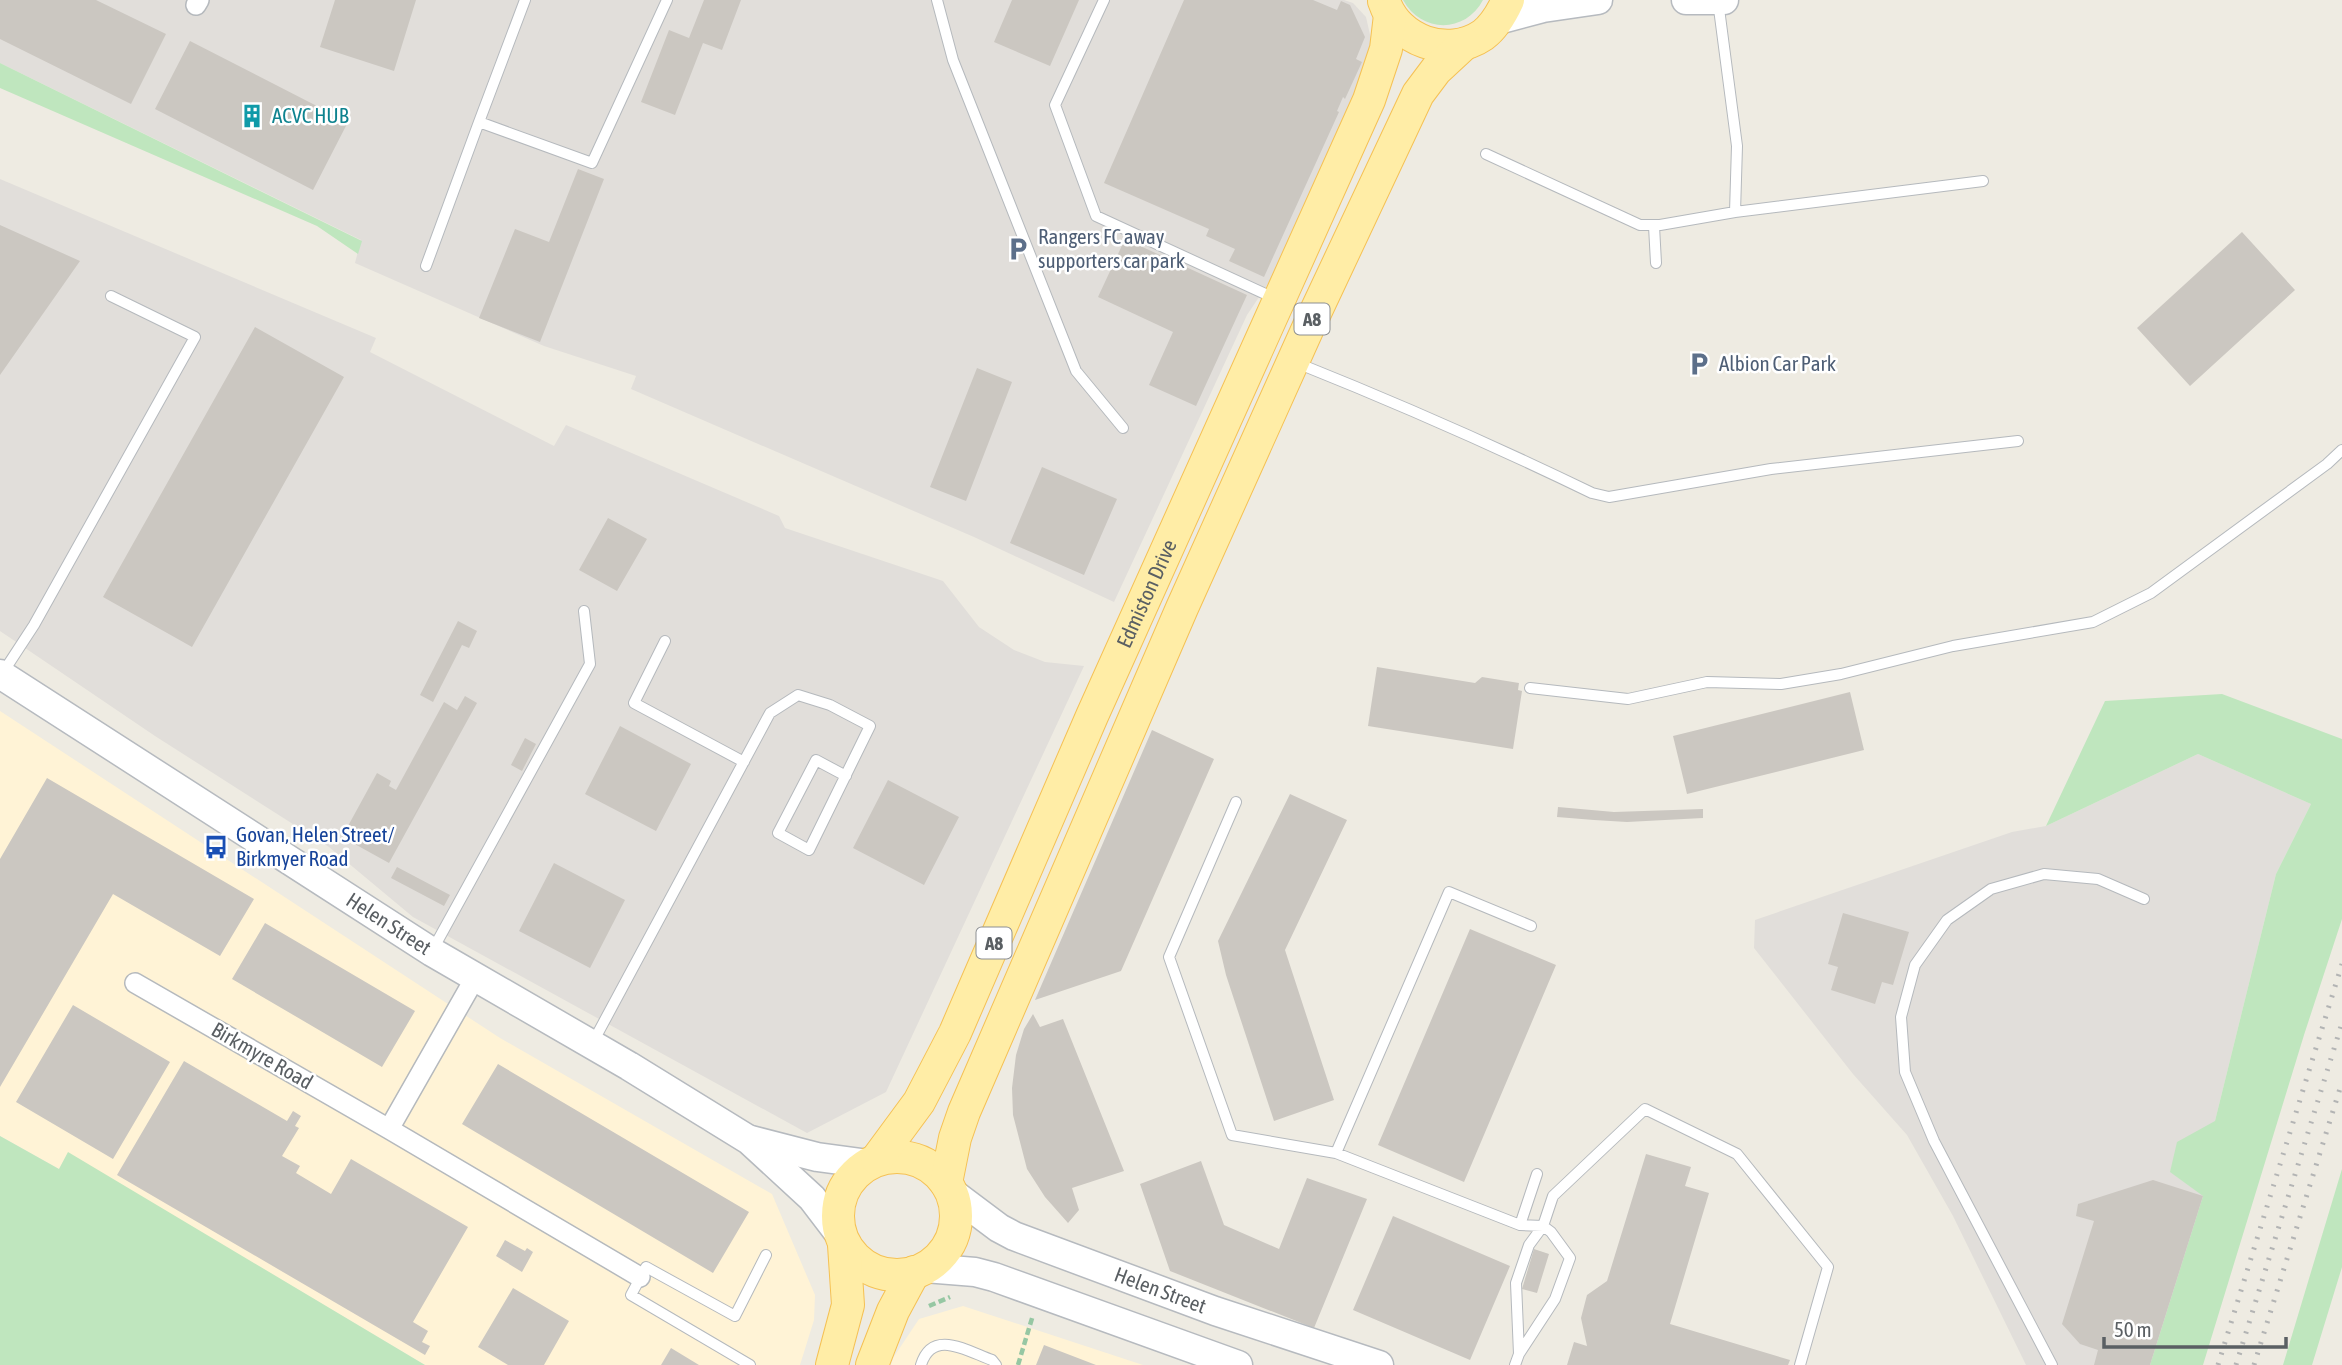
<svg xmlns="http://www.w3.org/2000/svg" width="2342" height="1365" viewBox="0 0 2342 1365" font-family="'Asap Condensed',sans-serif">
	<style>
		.commercial { fill: #fff3d6 }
		.industrial { fill: #e1deda }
		.green { fill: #bfe6be }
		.building { fill: #cbc7c1 }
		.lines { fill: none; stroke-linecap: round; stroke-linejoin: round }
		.lane-casing { stroke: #b5b9bd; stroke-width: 12 }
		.street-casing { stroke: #b5b9bd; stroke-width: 22 }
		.secondary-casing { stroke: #b6babf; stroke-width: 31 }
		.primary-casing { stroke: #f5c154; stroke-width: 34 }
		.path { stroke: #96c7a3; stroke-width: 4.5; stroke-dasharray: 7 3.5; stroke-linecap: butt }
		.lane { stroke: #fff; stroke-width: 10 }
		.street { stroke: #fff; stroke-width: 19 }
		.secondary { stroke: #fff; stroke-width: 28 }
		.primary { stroke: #ffeda6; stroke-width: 32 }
		.rail { stroke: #b3b4b4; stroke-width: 5; stroke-dasharray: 2 9; stroke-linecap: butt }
		.labels { text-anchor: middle; stroke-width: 5; stroke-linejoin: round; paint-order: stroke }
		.shield { fill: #fff; stroke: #8c8f92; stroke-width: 2 }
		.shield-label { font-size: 19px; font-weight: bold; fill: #5a5f63 }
		.culture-label { font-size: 21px; fill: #0d838f; stroke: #fff; text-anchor: start }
		.service-label { font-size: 21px; fill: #4e5e75; stroke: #fff; text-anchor: start }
		.street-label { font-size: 21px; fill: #5a5f63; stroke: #fff }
		.transit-label { font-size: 21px; fill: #164399; stroke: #fff; text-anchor: start }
	</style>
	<rect width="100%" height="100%" fill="#eeebe2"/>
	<path class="commercial" d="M 0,711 L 500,1038 L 772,1194 L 815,1295 L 814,1320 L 800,1365 L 425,1365 L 68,1153 L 59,1169 L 0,1136 Z
		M 963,1306 L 1143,1365 L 891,1365 L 893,1358 L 919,1319 Z"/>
	<path class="industrial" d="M 0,0 L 1344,0 L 1353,3 L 1366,17 L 1371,39 L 1370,57 L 1286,257 L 1247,315 L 1114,602 L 974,537 L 631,389 L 636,376 L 544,346 L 355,263 L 361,240 L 0,63 Z
		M 0,179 L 376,338 L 370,352 L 554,446 L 566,425 L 779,516 L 785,528 L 943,581 L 979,627 L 1014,650 L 1045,662 L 1084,666 L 886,1092 L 807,1133 L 413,917 L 329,847 L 155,736 L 0,631 Z
		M 2198,754 L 2311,804 L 2276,874 L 2215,1121 L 2203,1196 L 2150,1365 L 2026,1365 L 1953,1216 L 1907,1135 L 1853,1074 L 1754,948 L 1755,920 L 2012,832 L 2046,826 Z"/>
	<path class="green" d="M 1403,0 L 1483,0 C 1465,34 1421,33 1403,0 Z
		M 0,63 L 362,241 L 358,254 L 317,226 L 0,88 Z
		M 2222,694 L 2342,739 L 2342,919 L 2304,1035 L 2203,1365 L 2150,1365 L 2203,1196 L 2170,1172 L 2177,1142 L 2215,1121 L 2276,874 L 2311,804 L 2198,754 L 2046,826 L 2105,701 Z
		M 0,1136 L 59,1169 L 68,1152 L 425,1365 L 0,1365 Z
		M 2342,1169 L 2342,1267 L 2312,1365 L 2283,1365 Z"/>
	<path class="building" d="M 0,0 L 96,0 L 166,34 L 131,104 L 0,39 Z
		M 335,0 L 416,0 L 394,71 L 320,47 Z
		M 704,0 L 741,0 L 722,50 L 703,43 L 675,115 L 641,102 L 669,30 L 689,38 Z
		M 1012,0 L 1079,0 L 1050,66 L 994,42 Z
		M 1184,0 L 1313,0 L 1337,10 L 1341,1 L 1350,5 L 1365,37 L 1356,59 L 1362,62 L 1345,99 L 1343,97 L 1337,111 L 1339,112 L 1264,277 L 1229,261 L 1235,249 L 1206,236 L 1209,229 L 1104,183 Z
		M 190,41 L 348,122 L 313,190 L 155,109 Z
		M 578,169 L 604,179 L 540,342 L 479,318 L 515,229 L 549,242 Z
		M 0,225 L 80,261 L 0,375 Z
		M 2242,232 L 2295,290 L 2190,386 L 2137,328 Z
		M 1125,239 L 1247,295 L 1196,406 L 1149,385 L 1173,332 L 1098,297 Z
		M 255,327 L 344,377 L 192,647 L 103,597 Z
		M 977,368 L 1012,382 L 966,501 L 930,487 Z
		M 1042,467 L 1117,499 L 1084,575 L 1010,543 Z
		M 608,518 L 647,539 L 617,591 L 579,570 Z
		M 458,621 L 477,631 L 469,648 L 462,645 L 433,702 L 420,695 Z
		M 1377,667 L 1475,683 L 1482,677 L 1519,683 L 1518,690 L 1522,691 L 1513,749 L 1368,726 Z
		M 1850,692 L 1864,750 L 1687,794 L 1673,736 Z
		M 465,696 L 477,703 L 389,863 L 342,837 L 377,773 L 391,781 L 389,786 L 396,790 L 444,702 L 457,710 Z
		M 620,726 L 691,764 L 656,831 L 585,794 Z
		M 1152,730 L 1214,759 L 1121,971 L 1035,1000 Z
		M 525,738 L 536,744 L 522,771 L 511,765 Z
		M 47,778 L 254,899 L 220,956 L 113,894 L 0,1087 L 0,859 Z
		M 888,780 L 959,817 L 924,885 L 853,848 Z
		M 1290,794 L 1347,820 L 1285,950 L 1334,1100 L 1274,1121 L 1226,975 L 1218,941 Z
		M 1558,807 L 1614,812 L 1703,809 L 1703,818 L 1627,822 L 1594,820 L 1557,817 Z
		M 554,863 L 625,900 L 590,968 L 519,931 Z
		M 397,867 L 450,895 L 444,906 L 391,878 Z
		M 1843,913 L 1909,932 L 1893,985 L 1882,982 L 1875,1004 L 1831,990 L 1838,967 L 1828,964 Z
		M 265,923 L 415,1011 L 382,1067 L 232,979 Z
		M 1470,929 L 1556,965 L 1464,1182 L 1378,1145 Z
		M 73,1005 L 170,1062 L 113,1159 L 16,1102 Z
		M 1033,1014 L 1040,1027 L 1063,1019 L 1124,1171 L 1072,1188 L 1079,1210 L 1068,1223 L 1045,1197 L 1027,1169 L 1013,1115 L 1012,1088 L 1016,1055 L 1024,1029 Z
		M 184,1061 L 287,1121 L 293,1111 L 301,1116 L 295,1126 L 299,1128 L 282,1156 L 300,1166 L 296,1173 L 331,1194 L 351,1159 L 468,1227 L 413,1322 L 428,1331 L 422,1342 L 430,1346 L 425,1355 L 117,1175 Z
		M 498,1064 L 749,1212 L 713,1273 L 462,1124 Z
		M 1646,1154 L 1691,1167 L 1685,1186 L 1709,1193 L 1670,1324 L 1790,1360 L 1788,1365 L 1567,1365 L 1574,1342 L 1587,1346 L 1581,1318 L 1587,1295 L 1607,1281 Z
		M 1201,1161 L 1224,1225 L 1279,1249 L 1307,1178 L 1367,1199 L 1314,1328 L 1170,1271 L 1140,1184 Z
		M 2153,1180 L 2203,1196 L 2150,1365 L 2094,1365 L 2098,1350 L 2080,1344 L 2062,1324 L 2094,1221 L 2076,1216 L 2078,1204 Z
		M 1393,1216 L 1510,1266 L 1470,1360 L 1353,1310 Z
		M 505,1240 L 525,1251 L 527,1248 L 533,1252 L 522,1272 L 496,1256 Z
		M 1534,1249 L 1549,1254 L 1537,1293 L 1522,1289 Z
		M 513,1288 L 569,1321 L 544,1365 L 508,1365 L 478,1347 Z
		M 1044,1345 L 1096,1365 L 1036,1365 Z
		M 671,1348 L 699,1365 L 661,1365 Z"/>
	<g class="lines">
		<g class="lane-casing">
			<path id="lane" d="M 937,0 L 953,60 L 1076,371 L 1123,428
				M 1104,0 L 1055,105 L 1096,216 L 1274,298
				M 1718,1 L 1737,146 L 1735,212 L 1983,181
				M 479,122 L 525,0
				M 1486,154 L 1640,225 L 1660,225 L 1735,212
				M 1654,226 L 1656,263
				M 426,266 L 479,122 L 592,163 L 667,0
				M 1297,363 C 1397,403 1495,446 1592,493 L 1609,497 L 1771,469 L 2018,441
				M 665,641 L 634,703 L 744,762
				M 2,674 L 34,625 L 195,337 L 111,296
				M 1530,688 L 1628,699 L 1707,682 L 1781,684 L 1841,674 L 1953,646 L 2093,622 L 2151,593 L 2327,464 L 2342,450
				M 1236,802 L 1169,957 L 1232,1135 L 1336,1153 L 1520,1225 L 1543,1226 L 1551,1232 L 1570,1258 L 1555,1299 L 1519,1354 L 1515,1365
				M 432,951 L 590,664 L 584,611
				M 592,1044 L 770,713 L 798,695 L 830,705 L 870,726 L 809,850 L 778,833 L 816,760 L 846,776
				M 1336,1153 L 1449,892 L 1531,926
				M 1520,1225 L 1537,1174
				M 1519,1354 L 1516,1283 L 1529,1245 L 1543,1226 L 1553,1196 L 1645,1109 L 1737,1154 L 1828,1267 L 1800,1365
				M 750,1365 L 631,1295 L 646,1267 L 735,1316 L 766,1255
				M 921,1365 C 932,1328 967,1351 992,1360 L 996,1365
				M 2052,1365 L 1934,1141 L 1905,1072 L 1901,1017 L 1915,965 L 1947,920 L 1991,889 L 2044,874 L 2098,879 L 2144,899"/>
		</g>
		<g class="street-casing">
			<path id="street" d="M 196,5 L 199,0
				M 135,983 L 389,1129 L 640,1277
				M 389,1129 L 475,978"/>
		</g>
		<g class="secondary-casing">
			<g id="secondary">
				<path d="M 1686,0 L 1724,0"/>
				<path d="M 1498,20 L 1543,8 L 1598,0"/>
				<path id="s1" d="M 0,674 L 432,952 L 629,1066 L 749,1140 L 812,1198 L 841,1236"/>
				<path d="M 751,1140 L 817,1157 L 869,1164"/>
				<path id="s2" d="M 951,1192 L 999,1228 L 1014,1236 L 1215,1311 L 1379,1365"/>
				<path d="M 925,1268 L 975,1272 L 994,1277 L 1238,1365"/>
			</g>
		</g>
		<g class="primary-casing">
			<g id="primary">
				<path d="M 1384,1 C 1397,41 1448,59 1483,35 C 1495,26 1502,13 1508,0"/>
				<circle cx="897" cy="1216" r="59"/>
				<path id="s3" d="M 877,1159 L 919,1102 L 955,1033 L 1092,716 L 1369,100 L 1386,49 L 1390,15"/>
				<path d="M 946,1183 L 955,1138 L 964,1112 L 1182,608 L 1308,328 L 1418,94 L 1436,70 L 1464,44"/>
				<path d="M 832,1365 L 848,1305 L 844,1245"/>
				<path d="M 872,1365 L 893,1311 L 914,1272"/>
			</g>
		</g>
		<path class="path" d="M 929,1306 L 950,1297
			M 1018,1365 L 1033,1315"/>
		<use href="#lane" class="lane"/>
		<use href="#street" class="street"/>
		<use href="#secondary" class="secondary"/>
		<use href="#primary" class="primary"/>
		<path class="rail" d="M 2218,1365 L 2342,964
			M 2236,1365 L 2342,1023
			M 2254,1365 L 2342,1082"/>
	</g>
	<defs>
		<g id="building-bare" transform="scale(1.89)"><path d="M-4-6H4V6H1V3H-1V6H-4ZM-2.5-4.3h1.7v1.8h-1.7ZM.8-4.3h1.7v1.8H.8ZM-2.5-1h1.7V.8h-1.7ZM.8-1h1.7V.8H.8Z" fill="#0f9aa8" stroke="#fff" stroke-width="2.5" paint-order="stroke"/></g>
		<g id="parking-bare" transform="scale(1.89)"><path d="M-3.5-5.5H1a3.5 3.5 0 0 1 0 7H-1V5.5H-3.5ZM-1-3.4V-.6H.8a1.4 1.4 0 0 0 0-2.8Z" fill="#5c6f8a" stroke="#fff" stroke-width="2.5" paint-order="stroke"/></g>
		<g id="bus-bare" transform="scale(1.89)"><path d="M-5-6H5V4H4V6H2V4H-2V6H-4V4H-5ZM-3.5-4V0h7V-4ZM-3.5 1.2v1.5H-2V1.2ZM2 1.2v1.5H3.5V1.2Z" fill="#1a4fb4" stroke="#fff" stroke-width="2.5" paint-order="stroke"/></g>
	</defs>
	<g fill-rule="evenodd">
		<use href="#building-bare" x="252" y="116"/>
		<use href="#parking-bare" x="1018" y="249"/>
		<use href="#parking-bare" x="1699" y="364"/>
		<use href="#bus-bare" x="216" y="847"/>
	</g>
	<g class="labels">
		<g class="shield">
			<rect x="1294.5" y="303.5" width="35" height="31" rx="5"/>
			<rect x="976.5" y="927.5" width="35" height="31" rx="5"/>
		</g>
		<g class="shield-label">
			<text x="1312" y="326">A8</text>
			<text x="994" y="950">A8</text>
		</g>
		<g class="culture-label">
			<text x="272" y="123">ACVC HUB</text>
		</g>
		<g class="service-label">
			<text x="1038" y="244">Rangers FC away<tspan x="1038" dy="24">supporters car park</tspan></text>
			<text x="1719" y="371">Albion Car Park</text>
		</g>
		<g class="street-label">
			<text dy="7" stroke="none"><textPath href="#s3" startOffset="628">Edmiston Drive</textPath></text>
			<text dy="7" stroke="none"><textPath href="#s1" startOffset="462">Helen Street</textPath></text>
			<text transform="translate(262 1056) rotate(30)" y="7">Birkmyre Road</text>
			<text dy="7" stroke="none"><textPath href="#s2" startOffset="233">Helen Street</textPath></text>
		</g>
		<g class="transit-label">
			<text x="236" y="842">Govan, Helen Street/<tspan x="236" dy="24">Birkmyer Road</tspan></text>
		</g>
	</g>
	<path d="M2104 1337v10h182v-10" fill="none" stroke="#5a5f63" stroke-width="3.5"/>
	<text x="2114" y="1337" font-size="21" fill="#5a5f63" stroke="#ffffff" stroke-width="5" paint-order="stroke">50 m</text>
</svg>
